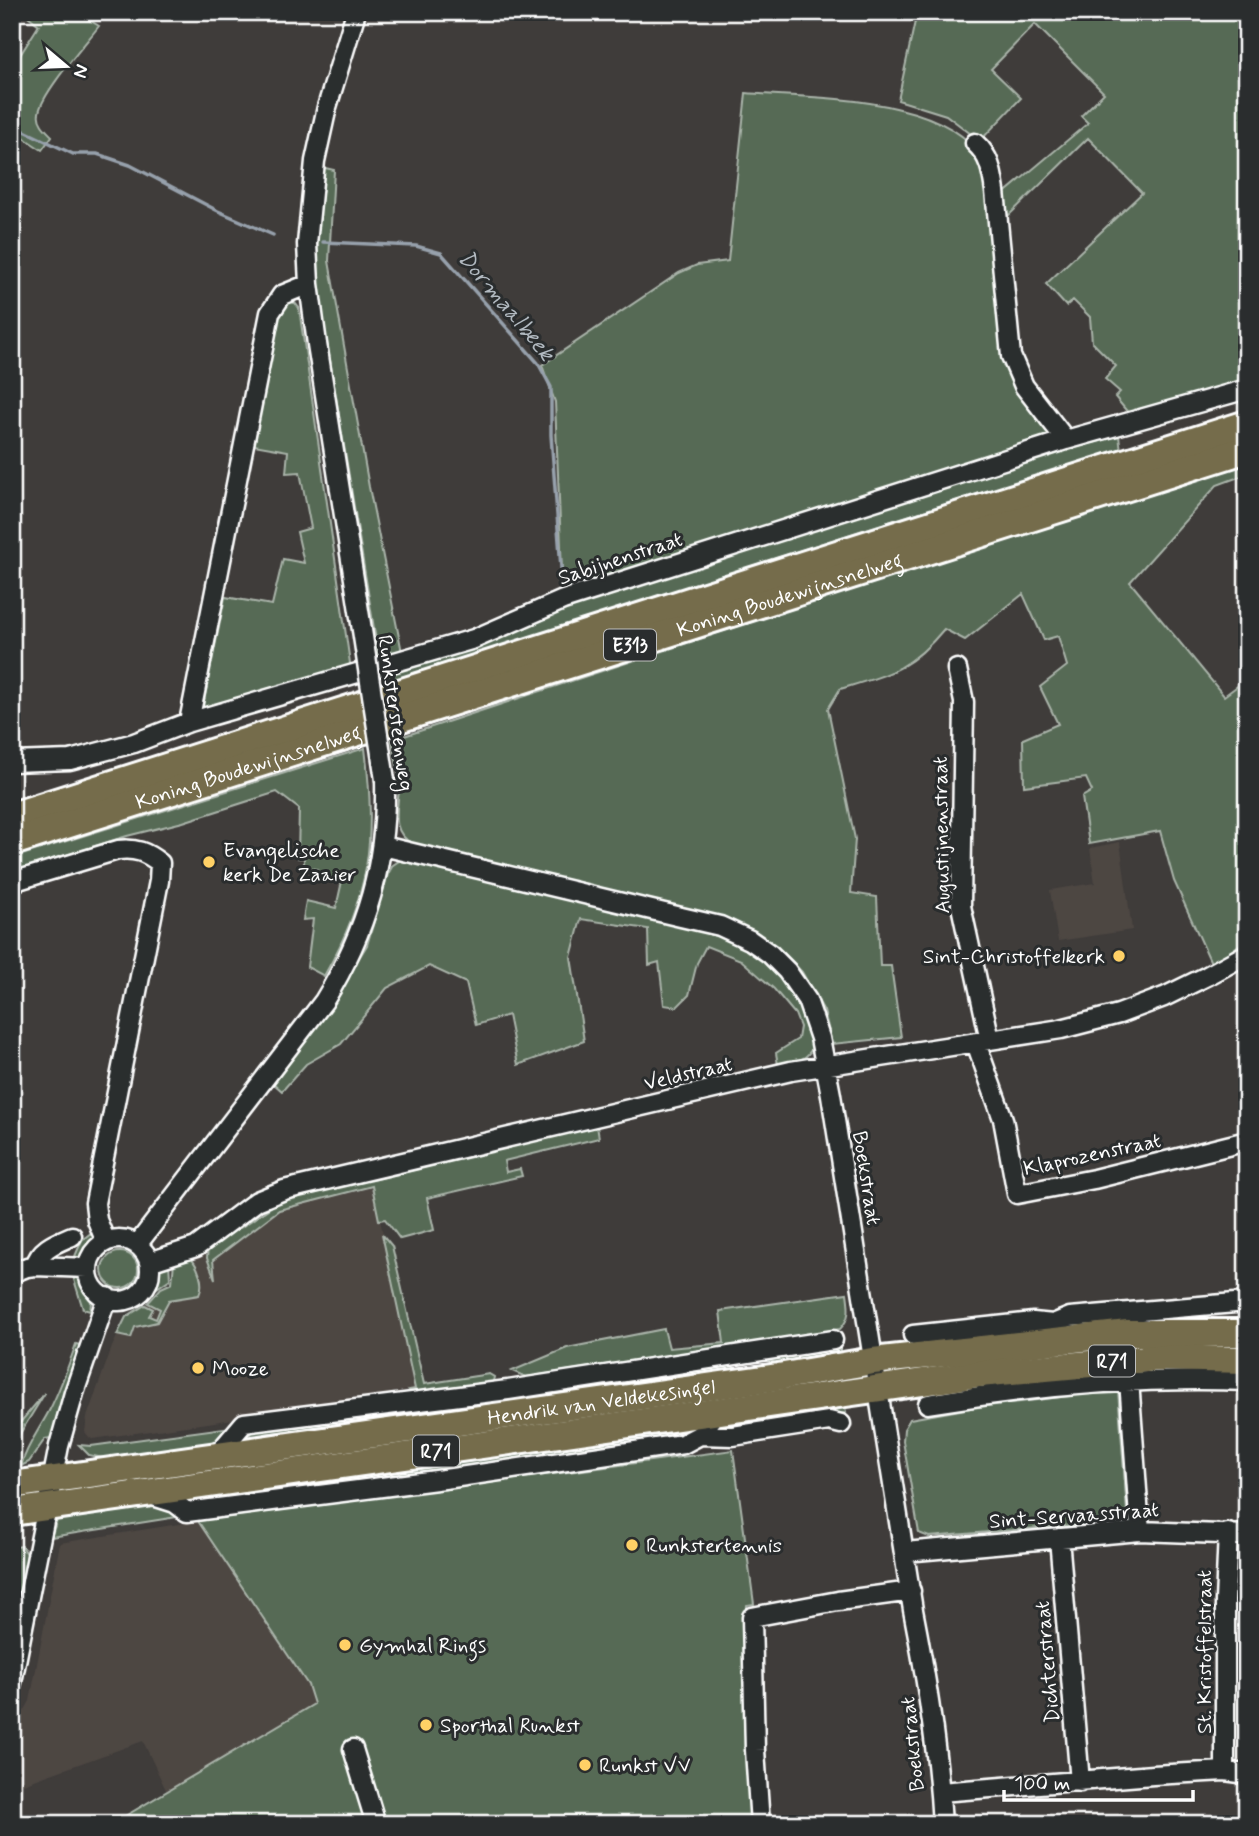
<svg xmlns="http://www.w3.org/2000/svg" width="1259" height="1836" viewBox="0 0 1259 1836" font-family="Mynerve,sans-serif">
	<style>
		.built { fill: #4e4743 }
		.green { fill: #566a55; stroke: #aab4aa; stroke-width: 2 }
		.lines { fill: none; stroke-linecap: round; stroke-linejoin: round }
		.stream { stroke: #97a1ac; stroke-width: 3.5 }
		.minor-casing { stroke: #fff; stroke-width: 23 }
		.highway-casing { stroke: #fff; stroke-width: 32 }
		.minor { stroke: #2a2d2e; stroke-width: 18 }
		.highway { stroke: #746c4b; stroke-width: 26 }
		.minor-bridge-casing { stroke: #fff; stroke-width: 23; stroke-linecap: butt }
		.minor-bridge { stroke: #2a2d2e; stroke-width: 18 }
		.poi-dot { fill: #ffd166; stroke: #2a2d2e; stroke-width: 2.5 }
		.labels { text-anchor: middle; stroke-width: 6; stroke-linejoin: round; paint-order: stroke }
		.shield { fill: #2a2d2e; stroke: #bfc0c0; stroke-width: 2 }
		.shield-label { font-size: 19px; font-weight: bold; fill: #fff }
		.street-label { font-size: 21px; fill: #fff; stroke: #2a2d2e }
		.poi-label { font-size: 21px; fill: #fff; stroke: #2a2d2e; text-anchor: start }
		.water-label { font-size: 23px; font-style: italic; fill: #b1b9c0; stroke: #2a2d2e }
	</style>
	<rect width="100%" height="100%" fill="#3f3c3a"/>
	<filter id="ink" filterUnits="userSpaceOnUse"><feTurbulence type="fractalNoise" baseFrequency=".0143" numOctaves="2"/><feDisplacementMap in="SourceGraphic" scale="14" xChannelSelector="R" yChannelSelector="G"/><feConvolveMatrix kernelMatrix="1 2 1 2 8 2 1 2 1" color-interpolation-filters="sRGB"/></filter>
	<g filter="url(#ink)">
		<path class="built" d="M 1120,842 L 1132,930 L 1058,941 L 1050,890 L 1095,883 L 1090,848 Z
			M 371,1176 L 415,1389 L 208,1423 L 92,1439 L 89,1437 L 85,1432 L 87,1417 L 112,1347 L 120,1330 L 161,1289 L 172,1283 L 174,1276 L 174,1262 L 282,1195 Z
			M 198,1521 L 308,1685 L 317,1704 L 167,1792 L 143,1741 L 12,1788 L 12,1745 L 17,1724 L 30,1701 L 60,1543 Z"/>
		<path class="green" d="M 23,12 L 76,12 L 99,26 C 86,43 41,94 39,113 C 37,122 46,130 52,136 L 42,150 L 27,140 L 12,126 L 12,68 L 39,25 Z
			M 917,12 L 1247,12 L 1247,383 L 1130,415 L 1115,397 L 1120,392 L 1105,379 L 1116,366 L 1092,342 L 1090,317 L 1073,300 L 1066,306 L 1046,284 L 1142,193 L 1088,138 L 1002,222 L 1002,195 L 1088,123 L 1081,116 L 1104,93 L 1035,24 L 991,69 L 1021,98 L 980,141 L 946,115 L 898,100 Z
			M 746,93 C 815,99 946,94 984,161 L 1005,347 L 1049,426 L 1046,440 L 563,595 L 555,402 L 542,365 L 679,273 L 697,265 L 728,261 Z
			M 321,167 L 334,170 L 329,261 L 369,487 L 403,657 L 380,665 L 316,275 Z
			M 287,301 L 295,303 L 299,308 L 351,670 L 202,711 L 225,597 L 272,605 L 283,559 L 304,563 L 297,532 L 311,528 L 300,472 L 286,473 L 288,451 L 254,445 L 279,309 Z
			M 1119,436 L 1121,450 L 885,523 L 387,684 L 384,675 L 562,607 L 988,471 Z
			M 1247,464 L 1247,474 L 1217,485 L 1130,582 L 1224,696 L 1247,679 L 1247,939 L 1212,965 L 1174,881 L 1160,831 L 1089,844 L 1082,797 L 1092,791 L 1086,778 L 1024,786 L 1023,739 L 1058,724 L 1040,687 L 1067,666 L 1058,636 L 1044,640 L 1023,594 L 965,640 L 944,629 C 910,670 890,674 840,689 L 828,709 L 855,839 L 851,893 L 877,897 L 880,966 L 891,966 L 901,1037 L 832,1044 L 824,1011 L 802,972 L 783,952 L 758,933 L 685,908 L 413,844 C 386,830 401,803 399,779 C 398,766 394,753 392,740 L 818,600 Z
			M 365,748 C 376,840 371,894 324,976 L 307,967 L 313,919 L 303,920 L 306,901 L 336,908 L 342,881 L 316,878 L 317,869 L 304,867 L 304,858 L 298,858 L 299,809 L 277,792 L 183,822 L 127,836 L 12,872 L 12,858 Z
			M 402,859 L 673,922 L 747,945 L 767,959 L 790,985 L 817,1039 C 807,1062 801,1060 778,1065 L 776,1053 L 798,1039 L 800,1027 L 795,1014 L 774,989 L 741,960 L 706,946 L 697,963 L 689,995 L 677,1007 L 664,1005 L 659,962 L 649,965 L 648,929 L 581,919 L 571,957 L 584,1041 L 518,1065 L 508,1015 L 476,1025 L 466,983 L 429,966 L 387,988 L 341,1044 L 306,1064 L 282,1091 L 273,1083 L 331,1003 L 367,945 L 388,874 L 393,865 Z
			M 597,1126 L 599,1138 L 504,1161 L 506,1172 L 520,1169 L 522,1176 L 427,1198 L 434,1230 L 400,1239 L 385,1219 L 379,1220 L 372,1186 L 279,1210 L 213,1260 L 215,1279 L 207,1258 L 208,1247 L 231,1228 L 240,1228 L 271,1207 L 269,1203 L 371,1177 L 372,1180 Z
			M 96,1229 C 97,1245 87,1257 73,1261 L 82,1240 Z
			M 382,1234 L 392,1246 L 424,1384 L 489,1374 L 494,1377 L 492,1386 L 414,1394 L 409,1390 L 415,1389 Z
			M102 1270a18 18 0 1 1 36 0a18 18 0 1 1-36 0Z
			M 190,1257 C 198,1266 205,1283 199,1295 L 169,1300 L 157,1322 L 135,1327 L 131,1338 L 117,1335 L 126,1317 L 145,1305 L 153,1309 L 149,1316 L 156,1319 L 160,1309 L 148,1303 L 161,1288 L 172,1283 L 174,1262 Z
			M 169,1263 L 170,1279 L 154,1290 L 160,1269 Z
			M 72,1273 C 89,1280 93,1294 90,1311 L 83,1309 Z
			M 847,1293 C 849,1307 851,1318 840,1329 L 526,1377 L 512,1371 L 567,1348 L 664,1329 L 669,1348 L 724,1343 L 720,1311 Z
			M 840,1340 L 840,1359 L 812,1358 L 777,1363 L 763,1360 L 763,1358 Z
			M 76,1344 L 80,1345 L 51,1438 L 45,1439 L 29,1462 L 21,1466 C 27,1445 39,1430 49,1411 C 60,1390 68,1367 76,1344 Z
			M 724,1365 L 731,1365 L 738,1370 L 264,1434 L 253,1442 L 241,1440 L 258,1429 Z
			M 1118,1390 L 1127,1512 L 1122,1521 L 929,1537 L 919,1533 L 903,1441 L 904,1429 L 910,1419 L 971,1408 Z
			M 45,1393 L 21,1432 L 12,1452 L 12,1432 Z
			M 845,1407 L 846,1413 L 717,1430 L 717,1420 L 727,1422 Z
			M 688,1426 L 656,1441 L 204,1505 L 188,1501 L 188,1499 Z
			M 231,1427 L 216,1444 L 103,1458 L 89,1455 L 79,1445 L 91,1446 Z
			M 733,1450 L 754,1604 L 747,1605 L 746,1629 L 757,1824 L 118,1824 L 122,1818 L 314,1704 L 308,1685 L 198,1521 Z
			M 158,1505 L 172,1509 L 177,1517 L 51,1537 L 57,1520 L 64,1514 L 122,1511 Z
			M 12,1542 L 16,1547 L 22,1546 L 27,1554 L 18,1608 L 12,1614 Z"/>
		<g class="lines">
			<path class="stream" d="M 12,125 L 73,154 L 97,154 L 130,165 L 218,211 L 273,235
				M 323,242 L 416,246 L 441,253 L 538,363 L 551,387 L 551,435 L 562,581"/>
			<g class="minor-casing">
				<path id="minor" d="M 356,12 L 327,107 L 315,161 L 307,244 L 309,284 L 317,344 L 362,630
					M 975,143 C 990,156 992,172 995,191 L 1011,356 L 1024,386 L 1066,440
					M 957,669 L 964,702 L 961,906 L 990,1040
					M 189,722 L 270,313 L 282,295 L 309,284
					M 12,762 L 70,760 L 134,743 L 189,722 L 474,639 L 563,600 L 1066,440 L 1247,389
					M 383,846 L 681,917 L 720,926 L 750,940 L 770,954 L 787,971 L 807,1000 L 820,1038 L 831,1095 L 913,1610 C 927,1681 938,1751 942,1824
					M 12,882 L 118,850 C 136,848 146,852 160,863 L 159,881 L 95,1203 L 97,1220 L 106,1242
					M 976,1043 L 1003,1119 L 1017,1194 L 1094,1179 L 1247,1141
					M88 1270a31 31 0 1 1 62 0a31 31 0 1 1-62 0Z
					M 137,1245 L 324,1001 C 367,931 387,862 385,780
					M 149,1262 L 196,1247 L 257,1201 L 284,1190 L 791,1071 L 1061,1029 L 1119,1014 L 1164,997 L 1207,976 L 1247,954
					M 35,1266 C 40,1248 56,1243 72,1236
					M 12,1273 L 27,1267 L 35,1266 L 88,1268
					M 913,1335 L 1033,1322 L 1053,1324
					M 1034,1342 L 1053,1324 L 1070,1317 L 1247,1302
					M 1129,1380 L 1140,1531
					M 928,1404 C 1034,1386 1139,1377 1247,1381
					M 700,1435 L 733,1436 L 829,1421 L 841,1424
					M 216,1456 L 244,1423 L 508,1390 L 833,1340
					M 150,1495 L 175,1503 L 187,1512 L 452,1478 L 683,1444 L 700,1435 L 718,1411
					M 1059,1538 L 1080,1782
					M 905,1552 L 1140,1531 L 1247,1535
					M 12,1682 L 59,1446 L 74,1393 L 107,1297
					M 353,1749 L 376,1824
					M 1225,1771 L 1225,1601 L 1228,1533
					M 940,1792 L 1153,1775 L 1225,1771 L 1247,1774
					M 760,1824 L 755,1750 L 752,1617 L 838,1601 L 911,1591"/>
			</g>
			<g class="highway-casing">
				<g id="highway">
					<path d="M 12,816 L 1247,424"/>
					<path id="s1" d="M 12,842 L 1247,449"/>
					<path id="s2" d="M 12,1485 L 778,1377 L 873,1361 L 1128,1333 L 1247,1333"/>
					<path d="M 12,1512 L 979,1374 L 1157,1358 L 1247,1360"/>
				</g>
			</g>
			<use href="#minor" class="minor"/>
			<use href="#highway" class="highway"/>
			<g class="minor-bridge-casing">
				<path id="minor-bridge" d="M 362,630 L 385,780"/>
			</g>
			<use href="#minor-bridge" class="minor-bridge"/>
		</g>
	</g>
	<g class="poi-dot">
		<circle cx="209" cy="862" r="7"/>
		<circle cx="1119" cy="956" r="7"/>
		<circle cx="198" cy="1368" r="7"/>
		<circle cx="632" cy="1545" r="7"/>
		<circle cx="345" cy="1645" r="7"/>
		<circle cx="426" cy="1725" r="7"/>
		<circle cx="585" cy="1765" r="7"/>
	</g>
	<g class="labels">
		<g class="shield">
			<rect x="604" y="629.5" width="52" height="31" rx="5"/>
			<rect x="1089" y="1345.5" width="46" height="31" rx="5"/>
			<rect x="413" y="1435.5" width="46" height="31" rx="5"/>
		</g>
		<g class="shield-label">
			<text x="630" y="652">E313</text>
			<text x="1112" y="1368">R71</text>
			<text x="436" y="1458">R71</text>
		</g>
		<g class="street-label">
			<text transform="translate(620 558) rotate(-18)" y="7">Sabijnenstraat</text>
			<text dy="7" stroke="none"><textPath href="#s1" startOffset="816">Koning Boudewijnsnelweg</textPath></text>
			<text transform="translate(396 713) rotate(82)" y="7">Runkstersteenweg</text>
			<text dy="7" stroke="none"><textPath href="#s1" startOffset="248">Koning Boudewijnsnelweg</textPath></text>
			<text transform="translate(941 835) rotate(-91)" y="7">Augustijnenstraat</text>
			<text transform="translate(688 1073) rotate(-13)" y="7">Veldstraat</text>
			<text transform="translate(1092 1154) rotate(-12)" y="7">Klaprozenstraat</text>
			<text transform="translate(867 1178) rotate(81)" y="7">Boekstraat</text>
			<text dy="7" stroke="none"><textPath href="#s2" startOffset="595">Hendrik van Veldekesingel</textPath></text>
			<text transform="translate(1074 1515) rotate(-4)" y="7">Sint-Servaasstraat</text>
			<text transform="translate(1204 1652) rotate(-90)" y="7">St. Kristoffelstraat</text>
			<text transform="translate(1047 1662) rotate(-95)" y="7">Dichterstraat</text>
			<text transform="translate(912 1744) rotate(-96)" y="7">Boekstraat</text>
		</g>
		<g class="poi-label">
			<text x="223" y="857">Evangelische<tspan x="223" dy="24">kerk De Zaaier</tspan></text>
			<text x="1105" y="963" text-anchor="end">Sint-Christoffelkerk</text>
			<text x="212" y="1375">Mooze</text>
			<text x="646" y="1552">Runkstertennis</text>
			<text x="359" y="1652">Gymhal Rings</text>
			<text x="440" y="1732">Sporthal Runkst</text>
			<text x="599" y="1772">Runkst VV</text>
		</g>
		<g class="water-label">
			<text transform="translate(507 305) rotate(50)" y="8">Dormaalbeek</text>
		</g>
	</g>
	<rect width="1259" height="1836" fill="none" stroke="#2a2d2e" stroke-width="42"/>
	<rect x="21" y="21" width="1217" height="1794" fill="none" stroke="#fff" stroke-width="2.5" filter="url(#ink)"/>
	<g transform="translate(66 66) rotate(109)" stroke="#2a2d2e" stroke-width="5" paint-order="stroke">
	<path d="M0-5L12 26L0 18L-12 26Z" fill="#ffffff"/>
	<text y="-10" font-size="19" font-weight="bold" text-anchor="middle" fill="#ffffff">N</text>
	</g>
	<path d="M1004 1790v10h189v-10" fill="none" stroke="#ffffff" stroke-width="3.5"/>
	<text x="1014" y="1790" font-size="21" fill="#ffffff" stroke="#2a2d2e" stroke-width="5" paint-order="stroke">100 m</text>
</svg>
